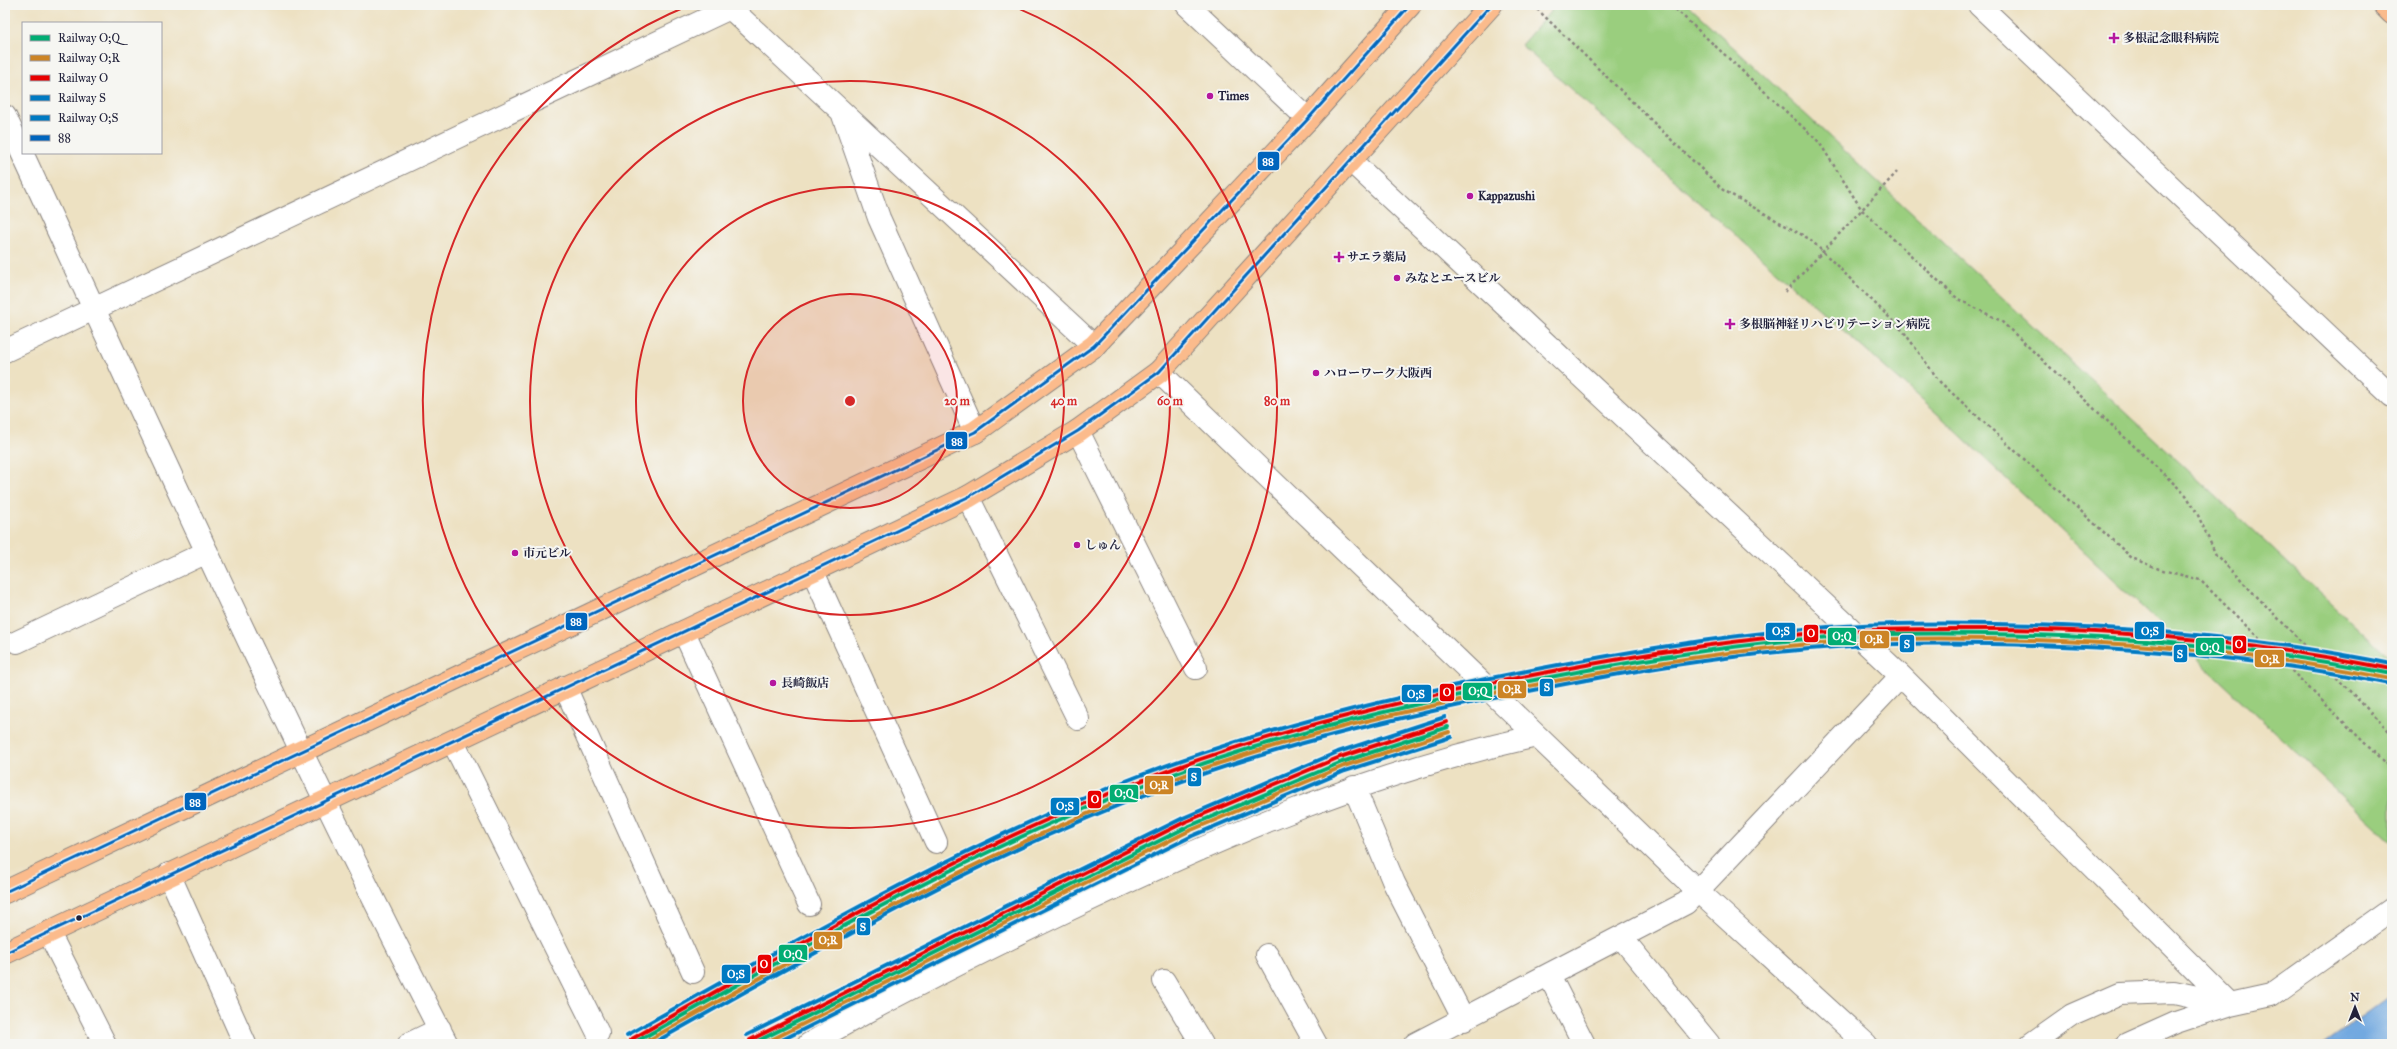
<svg xmlns="http://www.w3.org/2000/svg" width="2397" height="1049" viewBox="0 0 2397 1049" font-family="'IM FELL Great Primer','Noto Serif JP',serif">
	<style>
		.green { fill: #9ace7e; stroke: #5e785c }
		.water { fill: #72a9e0; stroke: #4a668e }
		.lines { fill: none; stroke-linecap: round; stroke-linejoin: round }
		.minor-casing { stroke: #88827e; stroke-width: 24 }
		.major-casing { stroke: #88827e; stroke-width: 24 }
		.highway-casing { stroke: #88827e; stroke-width: 24 }
		.path { stroke: #88827e; stroke-width: 2.5; stroke-dasharray: 3 3; stroke-linecap: butt }
		.minor { stroke: #fff; stroke-width: 22 }
		.major { stroke: #fbbb8c; stroke-width: 22 }
		.highway { stroke: #fbbb8c; stroke-width: 22 }
		.bus-1-casing { stroke: #f6f6f2; stroke-width: 6 }
		.bus-1 { stroke: #0065bd; stroke-width: 3 }
		.rail-1-casing { stroke: #f6f6f2; stroke-width: 7 }
		.rail-2-casing { stroke: #f6f6f2; stroke-width: 7 }
		.rail-3-casing { stroke: #f6f6f2; stroke-width: 7 }
		.rail-4-casing { stroke: #f6f6f2; stroke-width: 7 }
		.rail-5-casing { stroke: #f6f6f2; stroke-width: 7 }
		.rail-1 { stroke: #02ad73; stroke-width: 4 }
		.rail-2 { stroke: #cc8425; stroke-width: 4 }
		.rail-3 { stroke: #e80000; stroke-width: 4 }
		.rail-4 { stroke: #007ac2; stroke-width: 4 }
		.rail-5 { stroke: #007ac2; stroke-width: 4 }
		.ring { fill: none; stroke: #d62828; stroke-width: 2 }
		.poi-dot { fill: #b5179e; stroke: #f6f6f2; stroke-width: 1.5 }
		.bus-dot { fill: #22223b; stroke: #f6f6f2; stroke-width: 1.5 }
		.labels { text-anchor: middle; stroke-width: 4; stroke-linejoin: round; paint-order: stroke }
		.poi-label { font-size: 12px; font-weight: bold; fill: #22223b; stroke: #f6f6f2; text-anchor: start }
		.centre { fill: #d62828; stroke: #f6f6f2; stroke-width: 2 }
		.ring-label { font-size: 12px; text-anchor: middle; font-weight: bold; fill: #d62828; stroke: #f6f6f2; stroke-width: 4; stroke-linejoin: round; paint-order: stroke }
		.line-badge { stroke: #f6f6f2; stroke-width: 1.5 }
		.badge-label { font-size: 11px; text-anchor: middle; font-weight: bold; fill: #fff }
	</style>
	<rect width="100%" height="100%" fill="#f6f6f2"/>
	<filter id="ink" filterUnits="userSpaceOnUse"><feTurbulence type="fractalNoise" baseFrequency=".025" numOctaves="2"/><feDisplacementMap in="SourceGraphic" scale="8" xChannelSelector="R" yChannelSelector="G"/><feConvolveMatrix kernelMatrix="1 2 1 2 8 2 1 2 1" color-interpolation-filters="sRGB"/></filter>
	<filter id="wash" filterUnits="userSpaceOnUse"><feTurbulence type="fractalNoise" baseFrequency=".012" numOctaves="4" result="noise"/><feDisplacementMap in="SourceGraphic" scale="16" xChannelSelector="R" yChannelSelector="G"/><feGaussianBlur stdDeviation="0.9" result="paint"/><feColorMatrix in="noise" values="0 0 0 0 0 0 0 0 0 0 0 0 0 0 0 0 0 1.4 0 .05"/><feComposite in="paint" operator="in"/></filter>
	<g filter="url(#wash)">
		<rect width="100%" height="100%" fill="#ede1c2"/>
		<path class="green" d="M 1556,5 L 1688,5 L 2392,660 L 2392,843 L 1942,418 L 1521,45 Z"/>
		<path class="water" d="M 2392,995 L 2392,1044 L 2324,1044 Z"/>
	</g>
	<g filter="url(#ink)">
		<g class="lines">
			<g class="minor-casing">
				<path id="minor" d="M 727,5 L 1094,346
					M 1187,5 L 1308,119
					M 1979,5 L 2392,396
					M 843,115 L 879,218 L 975,432
					M 5,116 C 149,427 290,740 447,1044
					M 1351,161 L 1901,676 L 2230,1004
					M 5,351 L 730,8
					M 1159,372 L 1698,891 L 1866,1044
					M 1078,431 L 1196,668
					M 968,497 L 1078,719
					M 813,572 L 936,842
					M 684,632 L 809,904
					M 17,642 L 207,552
					M 565,687 L 693,972
					M 453,742 L 598,1033
					M 1354,787 L 1394,883 L 1464,1020
					M 169,874 L 245,1044
					M 49,933 L 105,1044
					M 1621,937 L 1709,1044
					M 1267,955 L 1316,1044
					M 1549,975 L 1584,1044
					M 1164,981 L 1202,1044
					M 409,1044 L 440,1029
					M 809,1044 C 893,996 981,952 1068,910 C 1220,837 1371,772 1537,736
					M 1415,1044 L 1686,903 L 1901,676
					M 2031,1044 L 2072,1015 L 2120,994 L 2174,992 L 2229,1004
					M 2127,1044 L 2176,1022 L 2230,1004 L 2271,995 L 2392,909"/>
			</g>
			<g class="major-casing">
				<path id="major" d="M 2384,5 L 2392,13"/>
			</g>
			<g class="highway-casing">
				<path id="highway" d="M 5,892 L 975,432 L 1094,346 L 1308,119 L 1410,5
					M 5,953 L 968,497 L 1078,431 L 1159,372 L 1491,5"/>
			</g>
			<path class="path" d="M 1671,5 L 1819,142 L 1862,210 L 1958,299 L 2001,321 L 2186,495 L 2197,513 L 2216,555 L 2392,734
				M 1537,9 L 1723,190 L 1811,240 L 1904,332 L 1940,382 L 2132,558 L 2159,569 L 2200,580 L 2392,770
				M 1785,292 L 1897,172"/>
			<use href="#minor" class="minor"/>
			<use href="#major" class="major"/>
			<use href="#highway" class="highway"/>
			<g class="bus-1-casing">
				<path id="bus-1" d="M 5,892 L 975,432 L 1094,346 L 1308,119 L 1410,5
					M 5,953 L 968,497 L 1078,431 L 1159,372 L 1491,5"/>
			</g>
			<use href="#bus-1" class="bus-1"/>
			<g class="rail-1-casing">
				<path id="rail-1" d="M 632,1044 C 801,949 970,850 1152,782 C 1271,737 1394,707 1519,683 C 1621,663 1725,645 1830,637 C 1882,633 1935,633 1987,634 C 2124,636 2258,647 2392,674
					M 752,1044 L 1187,827 L 1342,762 L 1448,727"/>
			</g>
			<g class="rail-2-casing">
				<path id="rail-2" d="M 642,1044 C 808,951 973,856 1151,788 C 1268,742 1391,713 1514,689 C 1620,668 1726,650 1833,642 C 1885,638 1937,638 1989,639 C 2125,641 2258,652 2391,679
					M 763,1044 L 1189,831 L 1344,766 L 1449,732"/>
			</g>
			<g class="rail-3-casing">
				<path id="rail-3" d="M 630,1040 C 799,944 968,846 1151,777 C 1269,732 1393,702 1517,678 C 1620,658 1724,640 1829,632 C 1885,628 1940,629 1996,629 C 2130,630 2261,643 2392,669
					M 750,1040 L 1185,822 L 1340,757 L 1447,722"/>
			</g>
			<g class="rail-4-casing">
				<path id="rail-4" d="M 652,1044 C 816,952 981,856 1158,790 C 1275,746 1397,717 1519,693 C 1624,672 1729,654 1836,647 C 1887,643 1939,643 1991,644 C 2126,646 2258,657 2390,684
					M 774,1044 L 1192,836 L 1345,771 L 1451,737"/>
			</g>
			<g class="rail-5-casing">
				<path id="rail-5" d="M 627,1035 C 797,940 967,841 1149,772 C 1268,727 1392,697 1516,673 C 1619,653 1723,635 1828,627 C 1884,623 1940,623 1995,624 C 2129,626 2261,637 2392,664
					M 747,1035 L 1183,818 L 1338,752 L 1445,717"/>
			</g>
			<use href="#rail-1" class="rail-1"/>
			<use href="#rail-2" class="rail-2"/>
			<use href="#rail-3" class="rail-3"/>
			<use href="#rail-4" class="rail-4"/>
			<use href="#rail-5" class="rail-5"/>
		</g>
	</g>
	<circle cx="850" cy="401" r="107" fill="#d62828" fill-opacity=".12"/>
	<g class="ring">
		<circle cx="850" cy="401" r="107"/>
		<circle cx="850" cy="401" r="214"/>
		<circle cx="850" cy="401" r="320"/>
		<path d="M1010 5A427 427 0 1 1 690 5"/>
	</g>
	<g class="poi-dot">
		<path d="M2112 32h4v4h4v4h-4v4h-4v-4h-4v-4h4z"/>
		<circle cx="1210" cy="96" r="4"/>
		<circle cx="1470" cy="196" r="4"/>
		<path d="M1337 251h4v4h4v4h-4v4h-4v-4h-4v-4h4z"/>
		<circle cx="1397" cy="278" r="4"/>
		<path d="M1728 318h4v4h4v4h-4v4h-4v-4h-4v-4h4z"/>
		<circle cx="1316" cy="373" r="4"/>
		<circle cx="1077" cy="545" r="4"/>
		<circle cx="515" cy="553" r="4"/>
		<circle cx="773" cy="683" r="4"/>
	</g>
	<circle class="bus-dot" cx="79" cy="918" r="3.5"/>
	<g class="labels">
		<g class="poi-label">
			<text x="2123" y="42">多根記念眼科病院</text>
			<text x="1218" y="100">Times</text>
			<text x="1478" y="200">Kappazushi</text>
			<text x="1347" y="261">サエラ薬局</text>
			<text x="1405" y="282">みなとエースビル</text>
			<text x="1739" y="328">多根脳神経リハビリテーション病院</text>
			<text x="1324" y="377">ハローワーク大阪西</text>
			<text x="1085" y="549">しゅん</text>
			<text x="523" y="557">市元ビル</text>
			<text x="781" y="687">長崎飯店</text>
		</g>
	</g>
	<circle cx="850" cy="401" r="6" class="centre"/>
	<g class="ring-label">
		<text x="957" y="405">20 m</text>
		<text x="1064" y="405">40 m</text>
		<text x="1170" y="405">60 m</text>
		<text x="1277" y="405">80 m</text>
	</g>
	<g class="line-badge">
		<rect x="1257" y="151" width="23" height="20" rx="4" fill="#0065bd"/>
		<rect x="945" y="431" width="23" height="19" rx="4" fill="#0065bd"/>
		<rect x="565" y="612" width="23" height="19" rx="4" fill="#0065bd"/>
		<rect x="2134" y="621" width="31" height="19" rx="4" fill="#007ac2"/>
		<rect x="1765" y="622" width="31" height="19" rx="4" fill="#007ac2"/>
		<rect x="1803" y="624" width="16" height="19" rx="4" fill="#e80000"/>
		<rect x="1827" y="627" width="30" height="19" rx="4" fill="#02ad73"/>
		<rect x="1859" y="630" width="31" height="19" rx="4" fill="#cc8425"/>
		<rect x="1899" y="634" width="16" height="19" rx="4" fill="#007ac2"/>
		<rect x="2232" y="635" width="15" height="19" rx="4" fill="#e80000"/>
		<rect x="2195" y="637" width="30" height="19" rx="4" fill="#02ad73"/>
		<rect x="2173" y="644" width="15" height="19" rx="4" fill="#007ac2"/>
		<rect x="2254" y="649" width="31" height="19" rx="4" fill="#cc8425"/>
		<rect x="1539" y="678" width="15" height="19" rx="4" fill="#007ac2"/>
		<rect x="1497" y="680" width="30" height="19" rx="4" fill="#cc8425"/>
		<rect x="1462" y="682" width="31" height="19" rx="4" fill="#02ad73"/>
		<rect x="1439" y="683" width="16" height="19" rx="4" fill="#e80000"/>
		<rect x="1401" y="684" width="31" height="19" rx="4" fill="#007ac2"/>
		<rect x="1187" y="767" width="15" height="20" rx="4" fill="#007ac2"/>
		<rect x="1144" y="775" width="30" height="20" rx="4" fill="#cc8425"/>
		<rect x="1109" y="784" width="30" height="19" rx="4" fill="#02ad73"/>
		<rect x="1087" y="790" width="15" height="19" rx="4" fill="#e80000"/>
		<rect x="184" y="792" width="23" height="19" rx="4" fill="#0065bd"/>
		<rect x="1050" y="797" width="30" height="19" rx="4" fill="#007ac2"/>
		<rect x="856" y="917" width="15" height="19" rx="4" fill="#007ac2"/>
		<rect x="813" y="931" width="30" height="19" rx="4" fill="#cc8425"/>
		<rect x="778" y="944" width="30" height="19" rx="4" fill="#02ad73"/>
		<rect x="757" y="954" width="15" height="20" rx="4" fill="#e80000"/>
		<rect x="721" y="964" width="30" height="20" rx="4" fill="#007ac2"/>
	</g>
	<g class="badge-label">
		<text x="1268" y="165">88</text>
		<text x="957" y="445">88</text>
		<text x="576" y="625">88</text>
		<text x="2150" y="635">O;S</text>
		<text x="1781" y="635">O;S</text>
		<text x="1811" y="637">O</text>
		<text x="1842" y="640">O;Q</text>
		<text x="1874" y="643">O;R</text>
		<text x="1907" y="648">S</text>
		<text x="2239" y="648">O</text>
		<text x="2210" y="651">O;Q</text>
		<text x="2180" y="658">S</text>
		<text x="2270" y="663">O;R</text>
		<text x="1547" y="691">S</text>
		<text x="1512" y="693">O;R</text>
		<text x="1478" y="695">O;Q</text>
		<text x="1447" y="696">O</text>
		<text x="1416" y="698">O;S</text>
		<text x="1194" y="781">S</text>
		<text x="1159" y="789">O;R</text>
		<text x="1124" y="797">O;Q</text>
		<text x="1095" y="803">O</text>
		<text x="195" y="806">88</text>
		<text x="1065" y="810">O;S</text>
		<text x="863" y="931">S</text>
		<text x="828" y="944">O;R</text>
		<text x="793" y="958">O;Q</text>
		<text x="764" y="968">O</text>
		<text x="736" y="978">O;S</text>
	</g>
	<rect width="2397" height="1049" fill="none" stroke="#f6f6f2" stroke-width="20"/>
	<rect x="22" y="22" width="140" height="132" fill="#f6f6f2" stroke="#a1a1a9"/>
	<rect x="30" y="35" width="20" height="6" fill="#02ad73" stroke="#a1a1a9"/>
	<text x="58" y="42" font-size="12" fill="#22223b">Railway O;Q</text>
	<rect x="30" y="55" width="20" height="6" fill="#cc8425" stroke="#a1a1a9"/>
	<text x="58" y="62" font-size="12" fill="#22223b">Railway O;R</text>
	<rect x="30" y="75" width="20" height="6" fill="#e80000" stroke="#a1a1a9"/>
	<text x="58" y="82" font-size="12" fill="#22223b">Railway O</text>
	<rect x="30" y="95" width="20" height="6" fill="#007ac2" stroke="#a1a1a9"/>
	<text x="58" y="102" font-size="12" fill="#22223b">Railway S</text>
	<rect x="30" y="115" width="20" height="6" fill="#007ac2" stroke="#a1a1a9"/>
	<text x="58" y="122" font-size="12" fill="#22223b">Railway O;S</text>
	<rect x="30" y="135" width="20" height="6" fill="#0065bd" stroke="#a1a1a9"/>
	<text x="58" y="142" font-size="12" fill="#22223b">88</text>
	<g transform="translate(2355 1007)" stroke="#f6f6f2" stroke-width="3" paint-order="stroke">
	<path d="M0-3L7 15L0 10L-7 15Z" fill="#22223b"/>
	<text y="-6" font-size="11" font-weight="bold" text-anchor="middle" fill="#22223b">N</text>
	</g>
</svg>
